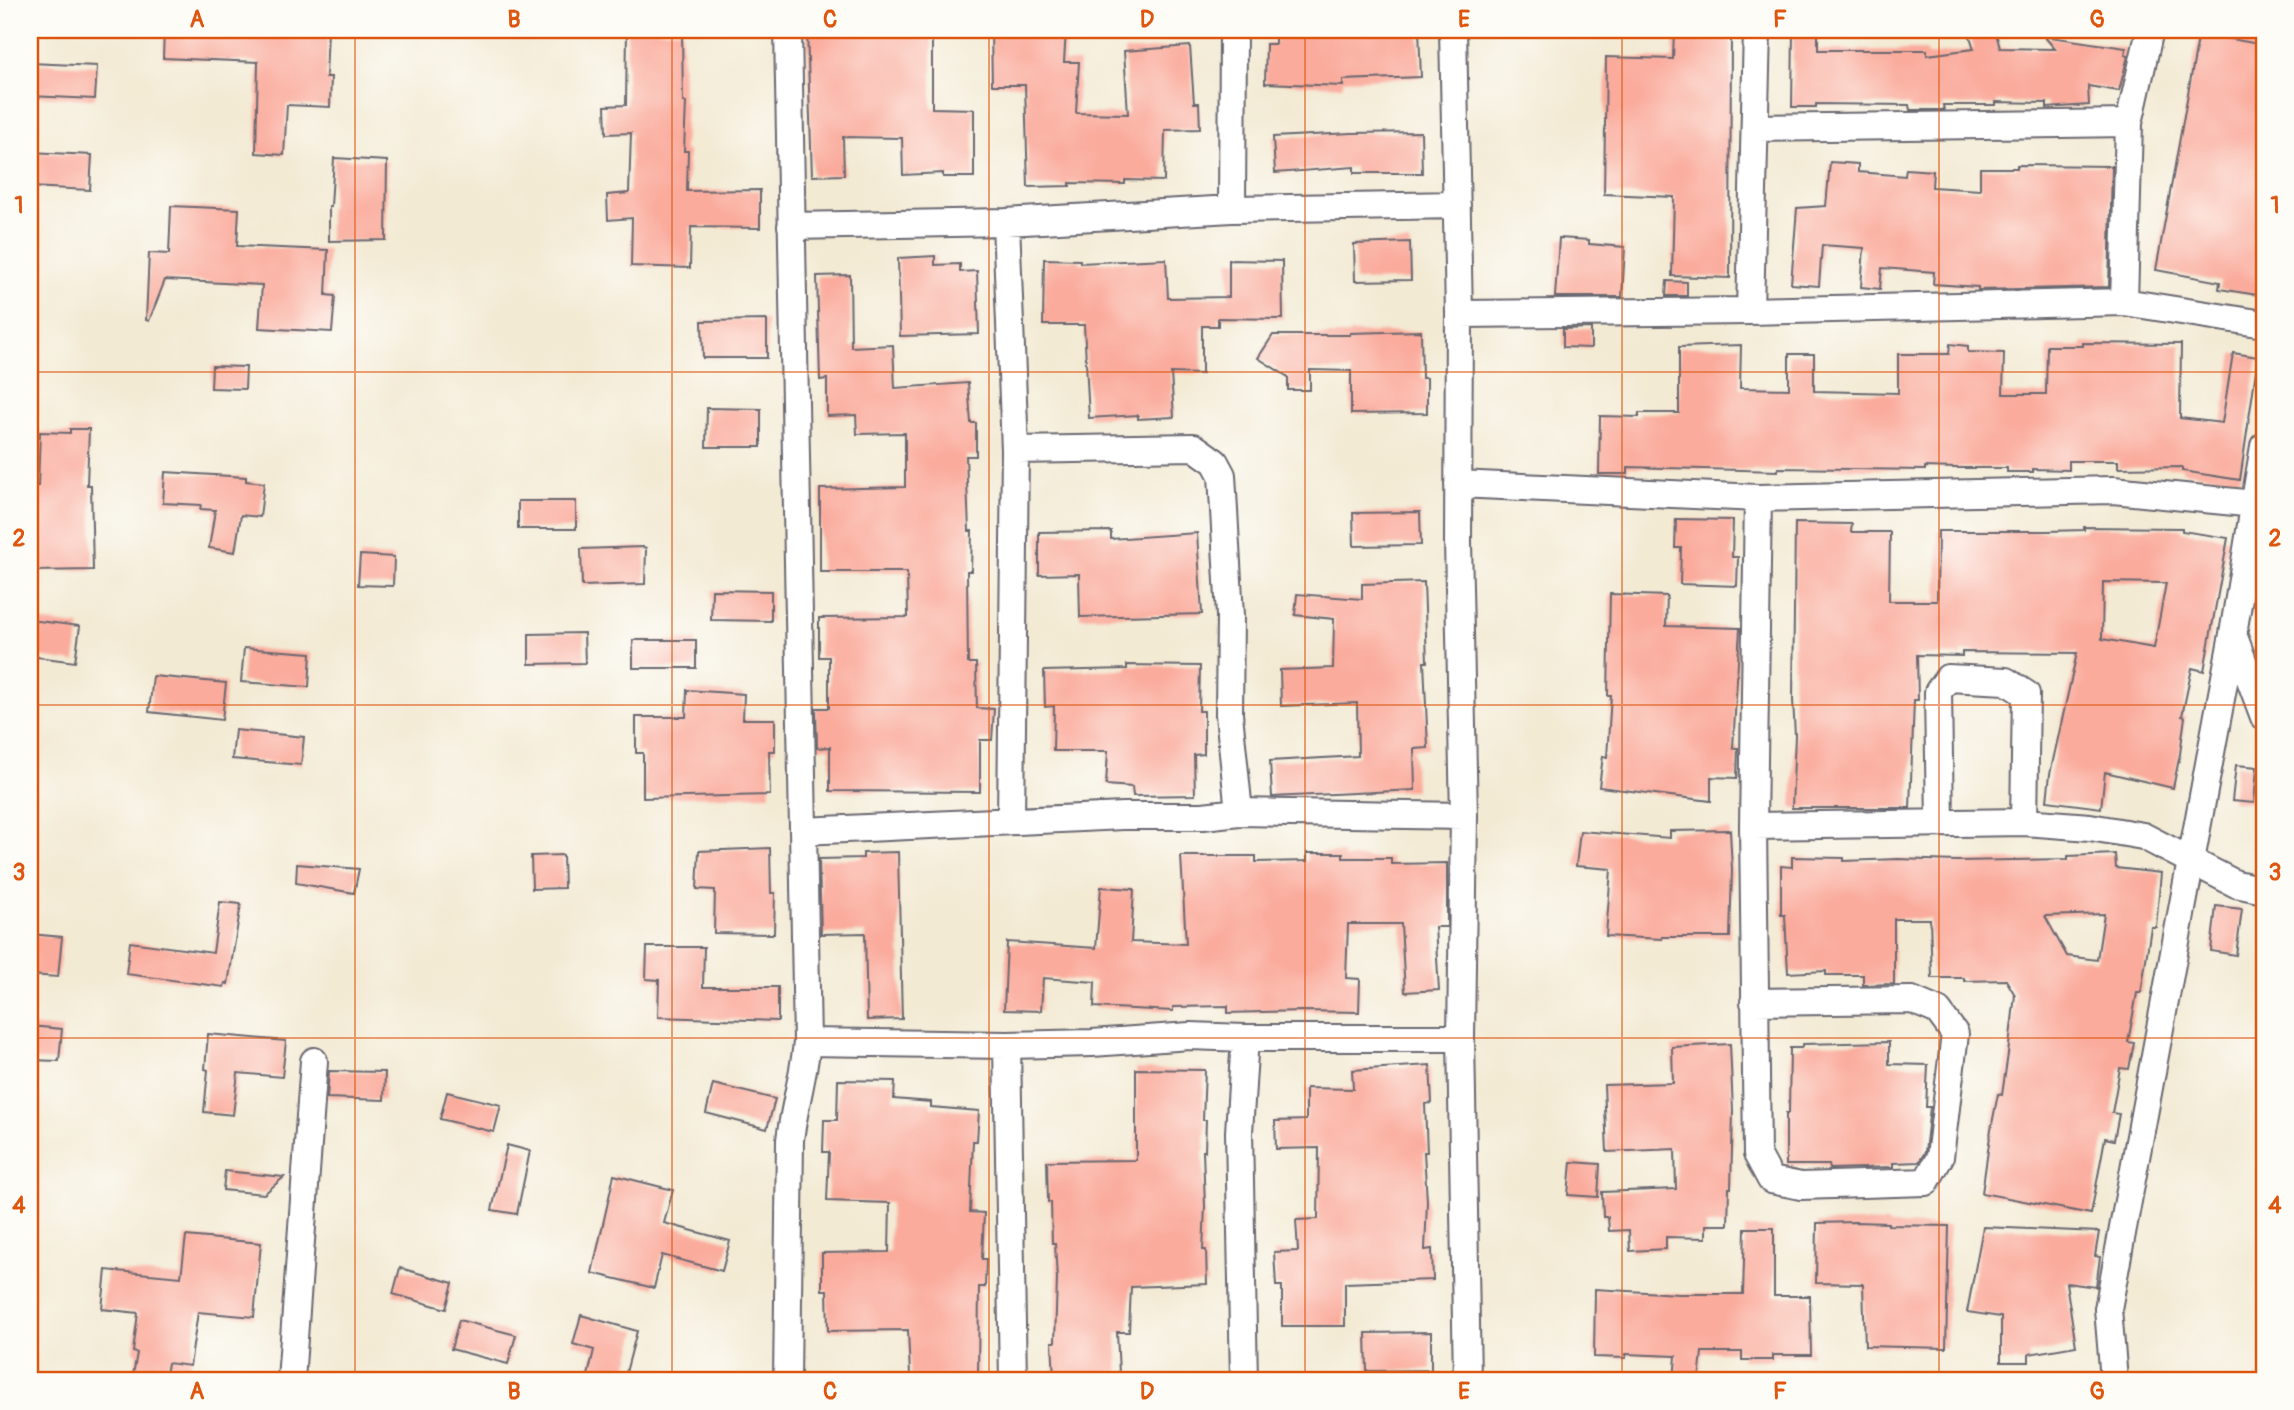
<svg xmlns="http://www.w3.org/2000/svg" width="2294" height="1410" viewBox="0 0 2294 1410" font-family="Pangolin,sans-serif">
	<style>
		.building { fill: #faab9c; fill-rule: evenodd }
		.lines { fill: none; stroke-linecap: round; stroke-linejoin: round }
		.street-casing { stroke: #6b6871; stroke-width: 30 }
		.street { stroke: #fff; stroke-width: 26 }
		.grid { fill: none; stroke: #de560e; stroke-width: 2; stroke-opacity: 0.55 }
		.neatline { fill: none; stroke: #de560e; stroke-width: 2.5 }
		.grid-label { font-size: 23px; text-anchor: middle; font-weight: bold; fill: #de560e }
	</style>
	<rect width="100%" height="100%" fill="#fdfcf7"/>
	<filter id="ink" filterUnits="userSpaceOnUse"><feTurbulence type="fractalNoise" baseFrequency=".0143" numOctaves="2"/><feDisplacementMap in="SourceGraphic" scale="14" xChannelSelector="R" yChannelSelector="G"/><feConvolveMatrix kernelMatrix="1 2 1 2 8 2 1 2 1" color-interpolation-filters="sRGB"/></filter>
	<filter id="wash" filterUnits="userSpaceOnUse"><feTurbulence type="fractalNoise" baseFrequency=".00686" numOctaves="4" result="noise"/><feDisplacementMap in="SourceGraphic" scale="28" xChannelSelector="R" yChannelSelector="G"/><feGaussianBlur stdDeviation="1.57" result="paint"/><feColorMatrix in="noise" values="0 0 0 0 0 0 0 0 0 0 0 0 0 0 0 0 0 1.4 0 .05"/><feComposite in="paint" operator="in"/></filter>
	<g filter="url(#wash)">
		<rect width="100%" height="100%" fill="#f3ead4"/>
		<g id="blocks">
			<path class="building" d="M 164,30 L 328,30 L 326,77 L 331,77 L 330,107 L 287,105 L 284,155 L 256,153 L 258,62 L 163,58 Z
				M 627,30 L 682,30 L 683,102 L 686,102 L 684,151 L 688,151 L 687,191 L 760,190 L 760,228 L 691,227 L 690,268 L 631,266 L 632,218 L 608,220 L 607,195 L 629,193 L 631,133 L 606,134 L 605,106 L 626,105 Z
				M 807,30 L 932,30 L 932,108 L 974,109 L 974,177 L 943,177 L 943,173 L 903,175 L 902,138 L 843,137 L 844,175 L 812,176 Z
				M 991,30 L 1066,30 L 1064,62 L 1079,62 L 1076,113 L 1128,114 L 1124,51 L 1190,46 L 1194,103 L 1199,103 L 1200,129 L 1165,130 L 1164,181 L 1125,180 L 1125,184 L 1070,183 L 1070,186 L 1028,187 L 1025,85 L 992,85 Z
				M 1275,30 L 1419,30 L 1421,77 L 1343,80 L 1343,86 L 1265,83 L 1266,44 L 1275,44 Z
				M 1674,30 L 1731,30 L 1730,278 L 1672,276 L 1674,197 L 1604,194 L 1606,57 L 1673,59 Z
				M 1793,30 L 1818,30 L 1818,50 L 1927,50 L 1927,55 L 1974,49 L 1968,30 L 1995,30 L 2000,48 L 2055,49 L 2044,36 L 2126,48 L 2125,55 L 2128,56 L 2119,91 L 2088,86 L 2089,105 L 2047,108 L 2047,103 L 1996,102 L 1996,105 L 1943,105 L 1944,110 L 1910,110 L 1909,105 L 1816,104 L 1816,107 L 1792,107 Z
				M 2199,33 L 2264,45 L 2264,296 L 2219,289 L 2220,282 L 2156,270 Z
				M 30,63 L 97,66 L 95,99 L 30,96 Z
				M 1421,132 L 1422,173 L 1354,173 L 1354,167 L 1275,173 L 1273,137 L 1352,133 Z
				M 30,152 L 92,155 L 90,190 L 30,187 Z
				M 334,158 L 387,161 L 386,240 L 329,241 L 329,206 L 331,206 Z
				M 1830,162 L 1858,164 L 1858,172 L 1905,176 L 1906,169 L 1933,171 L 1932,187 L 1980,190 L 1980,168 L 2017,168 L 2017,165 L 2112,166 L 2109,287 L 1978,290 L 1978,287 L 1933,284 L 1934,272 L 1882,268 L 1880,289 L 1861,287 L 1864,248 L 1822,245 L 1819,286 L 1791,284 L 1797,208 L 1826,206 Z
				M 171,206 L 239,209 L 237,246 L 328,250 L 326,295 L 335,296 L 332,332 L 259,328 L 262,285 L 165,280 L 149,321 L 146,320 L 149,253 L 169,254 Z
				M 1559,238 L 1589,240 L 1589,244 L 1625,247 L 1622,297 L 1555,297 Z
				M 1410,242 L 1411,280 L 1355,281 L 1354,244 Z
				M 935,256 L 935,265 L 960,264 L 960,272 L 977,271 L 979,334 L 900,336 L 898,258 Z
				M 1044,259 L 1080,260 L 1080,263 L 1166,259 L 1168,298 L 1229,297 L 1229,260 L 1282,261 L 1283,319 L 1218,318 L 1218,326 L 1202,326 L 1202,374 L 1171,373 L 1174,417 L 1138,419 L 1138,415 L 1089,418 L 1084,325 L 1043,325 Z
				M 850,275 L 851,347 L 893,345 L 895,388 L 968,383 L 971,423 L 976,423 L 976,456 L 966,456 L 969,531 L 972,531 L 971,571 L 967,571 L 968,663 L 976,663 L 977,708 L 994,709 L 992,740 L 980,740 L 980,792 L 830,791 L 830,747 L 817,748 L 816,708 L 829,708 L 829,657 L 819,657 L 819,618 L 908,617 L 907,572 L 820,572 L 820,489 L 905,487 L 905,433 L 857,434 L 856,415 L 827,416 L 827,379 L 820,380 L 817,276 Z
				M 1667,281 L 1687,282 L 1687,296 L 1666,296 Z
				M 767,320 L 767,358 L 703,358 L 702,321 Z
				M 1591,328 L 1591,348 L 1563,347 L 1563,329 Z
				M 1421,331 L 1422,378 L 1427,378 L 1427,413 L 1351,414 L 1351,371 L 1310,370 L 1310,390 L 1288,390 L 1288,377 L 1258,358 L 1273,335 L 1350,335 L 1350,333 Z
				M 2083,343 L 2181,344 L 2180,418 L 2222,423 L 2233,353 L 2258,357 L 2240,480 L 2182,471 L 2182,467 L 2118,468 L 2118,461 L 2069,461 L 2069,470 L 2033,469 L 2033,472 L 2007,472 L 2007,468 L 1956,468 L 1925,467 L 1925,470 L 1778,468 L 1778,471 L 1628,467 L 1628,474 L 1599,474 L 1600,416 L 1639,417 L 1639,413 L 1679,413 L 1679,347 L 1741,345 L 1740,388 L 1789,389 L 1789,354 L 1814,354 L 1814,391 L 1898,393 L 1898,354 L 1949,354 L 1950,344 L 1968,346 L 1968,352 L 2004,353 L 2003,394 L 2046,394 L 2047,346 L 2083,346 Z
				M 212,366 L 246,367 L 245,389 L 211,388 Z
				M 707,408 L 761,409 L 761,447 L 706,447 Z
				M 70,429 L 89,429 L 87,485 L 91,485 L 93,570 L 30,571 L 30,486 L 38,486 L 40,432 L 70,433 Z
				M 165,472 L 246,477 L 246,481 L 264,483 L 260,517 L 241,515 L 235,552 L 209,548 L 215,510 L 200,509 L 201,505 L 163,503 Z
				M 518,501 L 576,501 L 576,529 L 518,529 Z
				M 1420,512 L 1421,545 L 1354,546 L 1353,513 Z
				M 1676,519 L 1733,520 L 1732,557 L 1738,557 L 1737,586 L 1680,584 L 1681,548 L 1675,548 Z
				M 1795,523 L 1852,524 L 1851,532 L 1890,532 L 1889,601 L 1937,601 L 1938,531 L 2047,531 L 2084,530 L 2084,527 L 2182,528 L 2182,531 L 2228,538 L 2204,671 L 2192,668 L 2182,716 L 2185,717 L 2180,754 L 2173,788 L 2105,772 L 2101,808 L 2047,801 L 2050,774 L 2077,653 L 1962,652 L 1962,656 L 1917,655 L 1918,700 L 1914,700 L 1910,808 L 1792,808 L 1795,735 L 1793,700 ZM 2103,582 L 2166,583 L 2154,648 L 2102,639 Z
				M 1111,531 L 1111,539 L 1197,533 L 1202,614 L 1080,617 L 1079,574 L 1039,575 L 1039,532 Z
				M 643,547 L 646,548 L 645,584 L 582,586 L 581,549 Z
				M 360,555 L 394,557 L 393,586 L 358,585 Z
				M 1424,582 L 1427,662 L 1424,662 L 1428,748 L 1414,749 L 1415,790 L 1272,797 L 1270,761 L 1358,756 L 1357,703 L 1281,706 L 1280,670 L 1333,668 L 1334,619 L 1295,615 L 1297,594 L 1362,599 L 1362,584 Z
				M 712,590 L 771,591 L 771,621 L 711,620 Z
				M 1610,594 L 1667,596 L 1666,626 L 1740,628 L 1733,748 L 1738,748 L 1737,778 L 1711,777 L 1711,801 L 1599,787 L 1603,756 L 1607,757 L 1611,696 L 1608,696 Z
				M 30,620 L 80,626 L 75,662 L 30,656 Z
				M 584,633 L 585,663 L 529,664 L 529,634 Z
				M 633,640 L 696,640 L 696,668 L 633,668 Z
				M 244,648 L 311,653 L 309,687 L 241,682 Z
				M 1127,665 L 1200,666 L 1199,711 L 1204,711 L 1204,754 L 1194,755 L 1195,795 L 1133,796 L 1132,787 L 1106,785 L 1108,751 L 1053,751 L 1054,706 L 1045,707 L 1044,671 L 1127,669 Z
				M 153,676 L 226,683 L 222,720 L 149,712 Z
				M 687,690 L 744,694 L 743,719 L 775,719 L 775,751 L 769,751 L 770,795 L 643,798 L 643,753 L 636,753 L 636,717 L 686,717 Z
				M 235,730 L 304,737 L 301,765 L 232,759 Z
				M 2236,765 L 2257,767 L 2254,803 L 2232,801 Z
				M 1730,830 L 1732,870 L 1730,937 L 1662,937 L 1662,939 L 1606,936 L 1611,869 L 1576,866 L 1580,831 L 1670,838 L 1670,831 Z
				M 770,848 L 771,893 L 775,893 L 774,934 L 714,933 L 715,890 L 697,889 L 699,851 Z
				M 898,852 L 902,1019 L 867,1020 L 865,933 L 821,934 L 819,859 L 863,858 L 863,853 Z
				M 1307,853 L 1343,853 L 1343,858 L 1391,858 L 1391,864 L 1447,863 L 1447,927 L 1435,927 L 1439,990 L 1405,992 L 1401,924 L 1348,924 L 1346,978 L 1360,979 L 1359,1012 L 1302,1011 L 1228,1013 L 1228,1006 L 1173,1007 L 1173,1011 L 1094,1007 L 1095,982 L 1043,978 L 1041,1011 L 1004,1010 L 1007,942 L 1096,948 L 1101,887 L 1134,889 L 1131,942 L 1186,944 L 1181,856 L 1256,856 L 1256,862 L 1307,861 Z
				M 2115,854 L 2116,868 L 2161,873 L 2156,927 L 2151,927 L 2141,993 L 2137,993 L 2128,1042 L 2134,1043 L 2129,1069 L 2120,1068 L 2112,1113 L 2119,1114 L 2114,1140 L 2105,1138 L 2091,1214 L 1982,1193 L 1991,1129 L 1998,1094 L 2002,1095 L 2008,1054 L 2015,995 L 2006,980 L 1964,981 L 1964,978 L 1932,978 L 1930,919 L 1894,919 L 1894,984 L 1863,985 L 1863,975 L 1826,975 L 1826,971 L 1788,973 L 1785,915 L 1781,915 L 1781,866 L 1792,867 L 1792,857 L 1844,858 L 1844,861 L 1898,859 L 1957,861 L 2068,859 L 2068,856 ZM 2104,914 L 2097,960 L 2067,956 L 2045,916 Z
				M 563,855 L 564,888 L 532,889 L 531,856 Z
				M 297,864 L 359,869 L 354,893 L 296,883 Z
				M 220,902 L 241,904 L 228,984 L 225,983 L 224,987 L 126,974 L 130,942 L 213,953 Z
				M 2216,906 L 2242,909 L 2236,955 L 2211,951 Z
				M 30,934 L 62,937 L 58,977 L 30,975 Z
				M 647,947 L 704,947 L 703,987 L 778,987 L 778,1021 L 658,1017 L 659,980 L 646,979 Z
				M 30,1026 L 62,1029 L 59,1061 L 30,1060 Z
				M 208,1034 L 286,1041 L 282,1077 L 238,1073 L 233,1115 L 204,1112 L 208,1070 L 205,1069 Z
				M 1889,1042 L 1889,1064 L 1928,1065 L 1926,1107 L 1930,1107 L 1925,1152 L 1919,1162 L 1893,1163 L 1893,1167 L 1864,1168 L 1830,1169 L 1829,1165 L 1786,1165 L 1786,1113 L 1789,1113 L 1790,1048 L 1801,1048 L 1803,1044 Z
				M 1730,1044 L 1733,1111 L 1731,1188 L 1729,1188 L 1728,1225 L 1706,1225 L 1706,1238 L 1666,1237 L 1666,1249 L 1630,1251 L 1629,1230 L 1609,1231 L 1608,1217 L 1603,1217 L 1602,1192 L 1676,1189 L 1675,1149 L 1607,1152 L 1604,1085 L 1673,1083 L 1672,1047 Z
				M 1430,1065 L 1432,1103 L 1425,1104 L 1427,1152 L 1424,1152 L 1427,1201 L 1425,1250 L 1432,1249 L 1433,1280 L 1345,1283 L 1345,1326 L 1282,1326 L 1282,1286 L 1276,1286 L 1274,1252 L 1298,1251 L 1296,1220 L 1318,1219 L 1319,1148 L 1276,1149 L 1275,1121 L 1306,1120 L 1306,1088 L 1353,1089 L 1352,1070 Z
				M 1136,1069 L 1205,1070 L 1203,1120 L 1206,1120 L 1205,1151 L 1203,1151 L 1205,1206 L 1203,1250 L 1206,1250 L 1207,1284 L 1131,1287 L 1129,1332 L 1117,1332 L 1119,1374 L 1054,1377 L 1052,1342 L 1055,1342 L 1057,1279 L 1055,1243 L 1052,1243 L 1051,1202 L 1048,1202 L 1047,1161 L 1136,1160 Z
				M 329,1071 L 385,1072 L 384,1100 L 327,1098 Z
				M 838,1080 L 895,1081 L 894,1099 L 931,1102 L 931,1107 L 979,1111 L 977,1141 L 973,1141 L 970,1212 L 984,1213 L 982,1259 L 986,1259 L 985,1287 L 979,1287 L 978,1376 L 910,1376 L 908,1330 L 828,1331 L 827,1290 L 822,1290 L 822,1253 L 889,1252 L 890,1203 L 827,1201 L 829,1152 L 823,1152 L 824,1120 L 837,1120 Z
				M 713,1084 L 775,1099 L 767,1129 L 706,1113 Z
				M 447,1092 L 501,1105 L 494,1132 L 440,1119 Z
				M 507,1145 L 530,1151 L 517,1214 L 492,1210 Z
				M 1571,1162 L 1600,1164 L 1598,1197 L 1568,1195 Z
				M 225,1171 L 284,1177 L 264,1194 L 223,1190 Z
				M 614,1175 L 673,1190 L 664,1223 L 730,1241 L 722,1271 L 662,1255 L 654,1288 L 592,1273 Z
				M 1855,1222 L 1888,1223 L 1888,1225 L 1949,1226 L 1946,1348 L 1865,1346 L 1863,1284 L 1816,1283 L 1817,1223 Z
				M 1983,1227 L 2099,1232 L 2095,1256 L 2100,1257 L 2096,1287 L 2066,1283 L 2076,1346 L 2029,1354 L 2029,1362 L 2001,1362 L 2001,1317 L 1967,1312 Z
				M 1745,1228 L 1774,1228 L 1774,1296 L 1810,1296 L 1811,1355 L 1773,1355 L 1773,1360 L 1742,1360 L 1742,1352 L 1702,1352 L 1699,1380 L 1674,1380 L 1676,1356 L 1626,1354 L 1626,1358 L 1594,1357 L 1595,1289 L 1679,1294 L 1743,1294 Z
				M 186,1236 L 261,1243 L 254,1317 L 198,1312 L 190,1366 L 168,1363 L 165,1380 L 133,1375 L 137,1353 L 133,1352 L 138,1313 L 102,1309 L 106,1270 L 181,1277 Z
				M 400,1268 L 453,1283 L 446,1309 L 393,1294 Z
				M 581,1315 L 637,1331 L 624,1380 L 587,1380 L 594,1350 L 573,1344 Z
				M 459,1320 L 516,1335 L 508,1364 L 451,1349 Z
				M 1431,1332 L 1431,1370 L 1367,1371 L 1366,1333 Z"/>
		</g>
	</g>
	<g filter="url(#ink)">
		<use href="#blocks" fill-opacity="0" stroke="#6b6871" stroke-width="2"/>
		<g class="lines">
			<g class="street-casing">
				<path id="street" d="M 1453,30 L 1459,314 L 1458,542 L 1464,816 L 1461,1038
					M 1756,128 L 2129,123
					M 1232,209 L 1233,30
					M 1006,222 L 1015,450 L 1011,821
					M 791,226 L 1006,222 L 1232,209 L 1457,205
					M 2124,302 L 2129,123 L 2150,30
					M 1750,311 L 1757,30
					M 1459,314 L 1750,311 L 2124,302 L 2264,324
					M 1015,450 L 1194,447 L 1215,462 L 1222,475 L 1230,616 L 1229,714 L 1239,812
					M 1458,484 L 1758,498
					M 2233,634 L 2264,717
					M 1940,823 L 1938,692 L 1948,678 L 2006,681 L 2026,694 L 2024,822
					M 1753,826 L 2024,822 L 2090,827 L 2143,836 L 2236,884 L 2264,890
					M 803,831 L 1123,816 L 1203,816 L 1239,812 L 1464,816
					M 1754,1002 L 1912,1000 L 1938,1011 L 1955,1034 L 1940,1157 L 1926,1182 L 1801,1186 L 1771,1180 L 1757,1154 L 1753,826 L 1758,498 L 2113,490 L 2255,504
					M 807,1042 L 1007,1045 L 1092,1043 L 1190,1036 L 1245,1038 L 1461,1038 L 1467,1380
					M 1007,1045 L 1013,1380
					M 291,1380 L 314,1061
					M 787,1380 L 790,1140 C 794,1107 804,1075 807,1042 L 788,30
					M 1244,1380 L 1239,1132 L 1245,1038
					M 2114,1380 L 2108,1309 L 2233,634 L 2264,446"/>
			</g>
			<use href="#street" class="street"/>
		</g>
	</g>
	<path class="grid" d="M 355,30 L 355,1380M 672,30 L 672,1380M 989,30 L 989,1380M 1305,30 L 1305,1380M 1622,30 L 1622,1380M 1939,30 L 1939,1380M 30,372 L 2264,372M 30,705 L 2264,705M 30,1038 L 2264,1038"/>
	<rect width="2294" height="1410" fill="none" stroke="#fdfcf7" stroke-width="77"/>
	<rect x="38" y="38" width="2218" height="1334" class="neatline"/>
	<g class="grid-label">
		<text x="197" y="27">A</text>
		<text x="514" y="27">B</text>
		<text x="830" y="27">C</text>
		<text x="1147" y="27">D</text>
		<text x="1464" y="27">E</text>
		<text x="1780" y="27">F</text>
		<text x="2097" y="27">G</text>
		<text x="19" y="213">1</text>
		<text x="2275" y="213">1</text>
		<text x="19" y="546">2</text>
		<text x="2275" y="546">2</text>
		<text x="19" y="880">3</text>
		<text x="2275" y="880">3</text>
		<text x="19" y="1213">4</text>
		<text x="2275" y="1213">4</text>
		<text x="197" y="1399">A</text>
		<text x="514" y="1399">B</text>
		<text x="830" y="1399">C</text>
		<text x="1147" y="1399">D</text>
		<text x="1464" y="1399">E</text>
		<text x="1780" y="1399">F</text>
		<text x="2097" y="1399">G</text>
	</g>
</svg>
